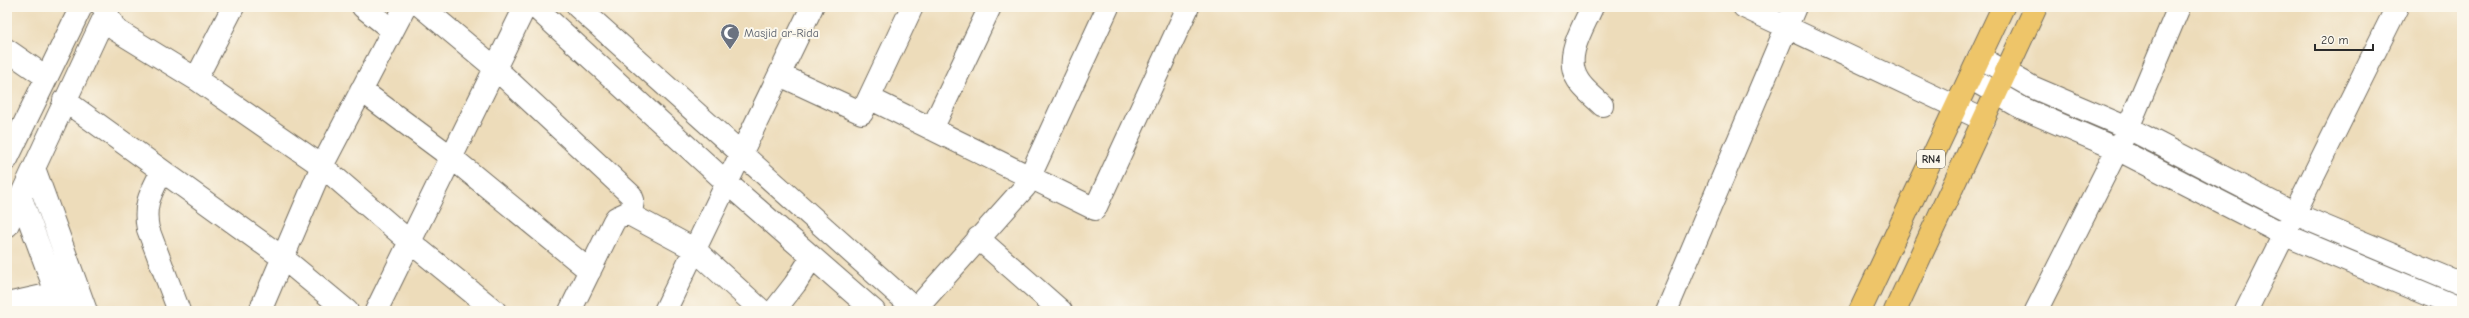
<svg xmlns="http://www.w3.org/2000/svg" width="2469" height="318" viewBox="0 0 2469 318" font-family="'Comic Neue',sans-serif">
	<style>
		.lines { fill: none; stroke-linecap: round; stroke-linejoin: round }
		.minor-casing { stroke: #6f695d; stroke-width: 24 }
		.primary-casing { stroke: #6f695d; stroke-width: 24 }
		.minor { stroke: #fff; stroke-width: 22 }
		.primary { stroke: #eec569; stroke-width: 22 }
		.labels { text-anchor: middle; stroke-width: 4; stroke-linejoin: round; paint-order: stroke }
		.shield { fill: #fbf7ec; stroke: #696865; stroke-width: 1 }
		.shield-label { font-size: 11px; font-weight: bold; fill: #2b2b2b }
		.worship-label { font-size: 12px; fill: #5b616d; stroke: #fbf7ec; text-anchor: start }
	</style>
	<rect width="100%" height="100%" fill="#fbf7ec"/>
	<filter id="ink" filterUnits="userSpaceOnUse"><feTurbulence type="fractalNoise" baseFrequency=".025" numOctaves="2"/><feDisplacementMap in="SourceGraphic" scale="8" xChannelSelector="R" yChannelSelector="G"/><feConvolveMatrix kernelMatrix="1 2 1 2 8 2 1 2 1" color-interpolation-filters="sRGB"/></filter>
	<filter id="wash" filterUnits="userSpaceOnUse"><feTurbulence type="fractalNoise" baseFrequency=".012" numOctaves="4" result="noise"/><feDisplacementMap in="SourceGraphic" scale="16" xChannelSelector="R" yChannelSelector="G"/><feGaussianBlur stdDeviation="0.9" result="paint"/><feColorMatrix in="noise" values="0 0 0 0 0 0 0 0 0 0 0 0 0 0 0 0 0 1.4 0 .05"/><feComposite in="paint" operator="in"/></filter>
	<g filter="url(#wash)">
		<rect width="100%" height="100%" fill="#eddcba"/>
	</g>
	<g filter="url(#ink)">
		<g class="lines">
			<g class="minor-casing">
				<path id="minor" d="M 103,7 L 116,30 L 196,79 L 322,166 L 410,242 L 495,311
					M 363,7 L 392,30
					M 422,7 L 495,68 L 631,195 L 633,200 L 631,214
					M 535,7 L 726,182 L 874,311
					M 578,7 L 917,311
					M 1592,7 C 1583,28 1563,57 1578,80 C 1583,89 1594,97 1602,105
					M 1744,7 L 1984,120
					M 7,50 L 46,77
					M 1979,57 L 2032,87 L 2128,128 L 2295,214 L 2462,284
					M 780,75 L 862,113 L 912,7
					M 1970,78 L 2022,108 L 2117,149 L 2285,235 L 2462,309
					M 196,79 L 233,7
					M 361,90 L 451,157 L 590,271
					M 869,98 L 1095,209 L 1188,7
					M 64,100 L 283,258 L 347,311
					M 932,129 L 990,7
					M 7,159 L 81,7
					M 34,168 L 86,311
					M 162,171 C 151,193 143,204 148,229 L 179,311
					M 21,198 L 63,311
					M 7,226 L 109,7
					M 978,238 L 1061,311
					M 7,304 L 70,290
					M 915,310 L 1025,187 L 1108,7
					M 260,311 L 322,166 L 405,7
					M 376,311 L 525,7
					M 570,311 L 613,223 L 616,218 L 627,213 L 694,249 L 762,311
					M 665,311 L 812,7
					M 774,311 L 795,284 L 812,257
					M 1666,311 L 1795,7
					M 2036,311 L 2128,128 L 2179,7
					M 2246,311 L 2397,7"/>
			</g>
			<g class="primary-casing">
				<path id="primary" d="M 1860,311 L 2003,7
					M 1895,311 L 2036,7"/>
			</g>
			<use href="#minor" class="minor"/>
			<use href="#primary" class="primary"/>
		</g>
	</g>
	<defs>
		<g id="mosque-pin" transform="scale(1)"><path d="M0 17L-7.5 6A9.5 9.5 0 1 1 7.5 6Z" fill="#6b7280" stroke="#fbf7ec"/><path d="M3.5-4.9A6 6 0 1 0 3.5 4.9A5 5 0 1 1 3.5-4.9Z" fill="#fff"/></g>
	</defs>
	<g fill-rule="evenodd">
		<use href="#mosque-pin" x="730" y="33"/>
	</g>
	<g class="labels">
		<rect class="shield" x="1917" y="150" width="28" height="18" rx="3"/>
		<g class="shield-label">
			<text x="1931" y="163">RN4</text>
		</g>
		<g class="worship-label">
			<text x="744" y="37">Masjid ar-Rida</text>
		</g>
	</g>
	<rect width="2469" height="318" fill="none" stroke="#fbf7ec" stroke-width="24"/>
	<path d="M2315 44v6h58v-6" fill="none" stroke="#2b2b2b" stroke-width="2"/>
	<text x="2321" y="44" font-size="12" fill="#2b2b2b" stroke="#fbf7ec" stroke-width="3" paint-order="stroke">20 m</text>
</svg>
